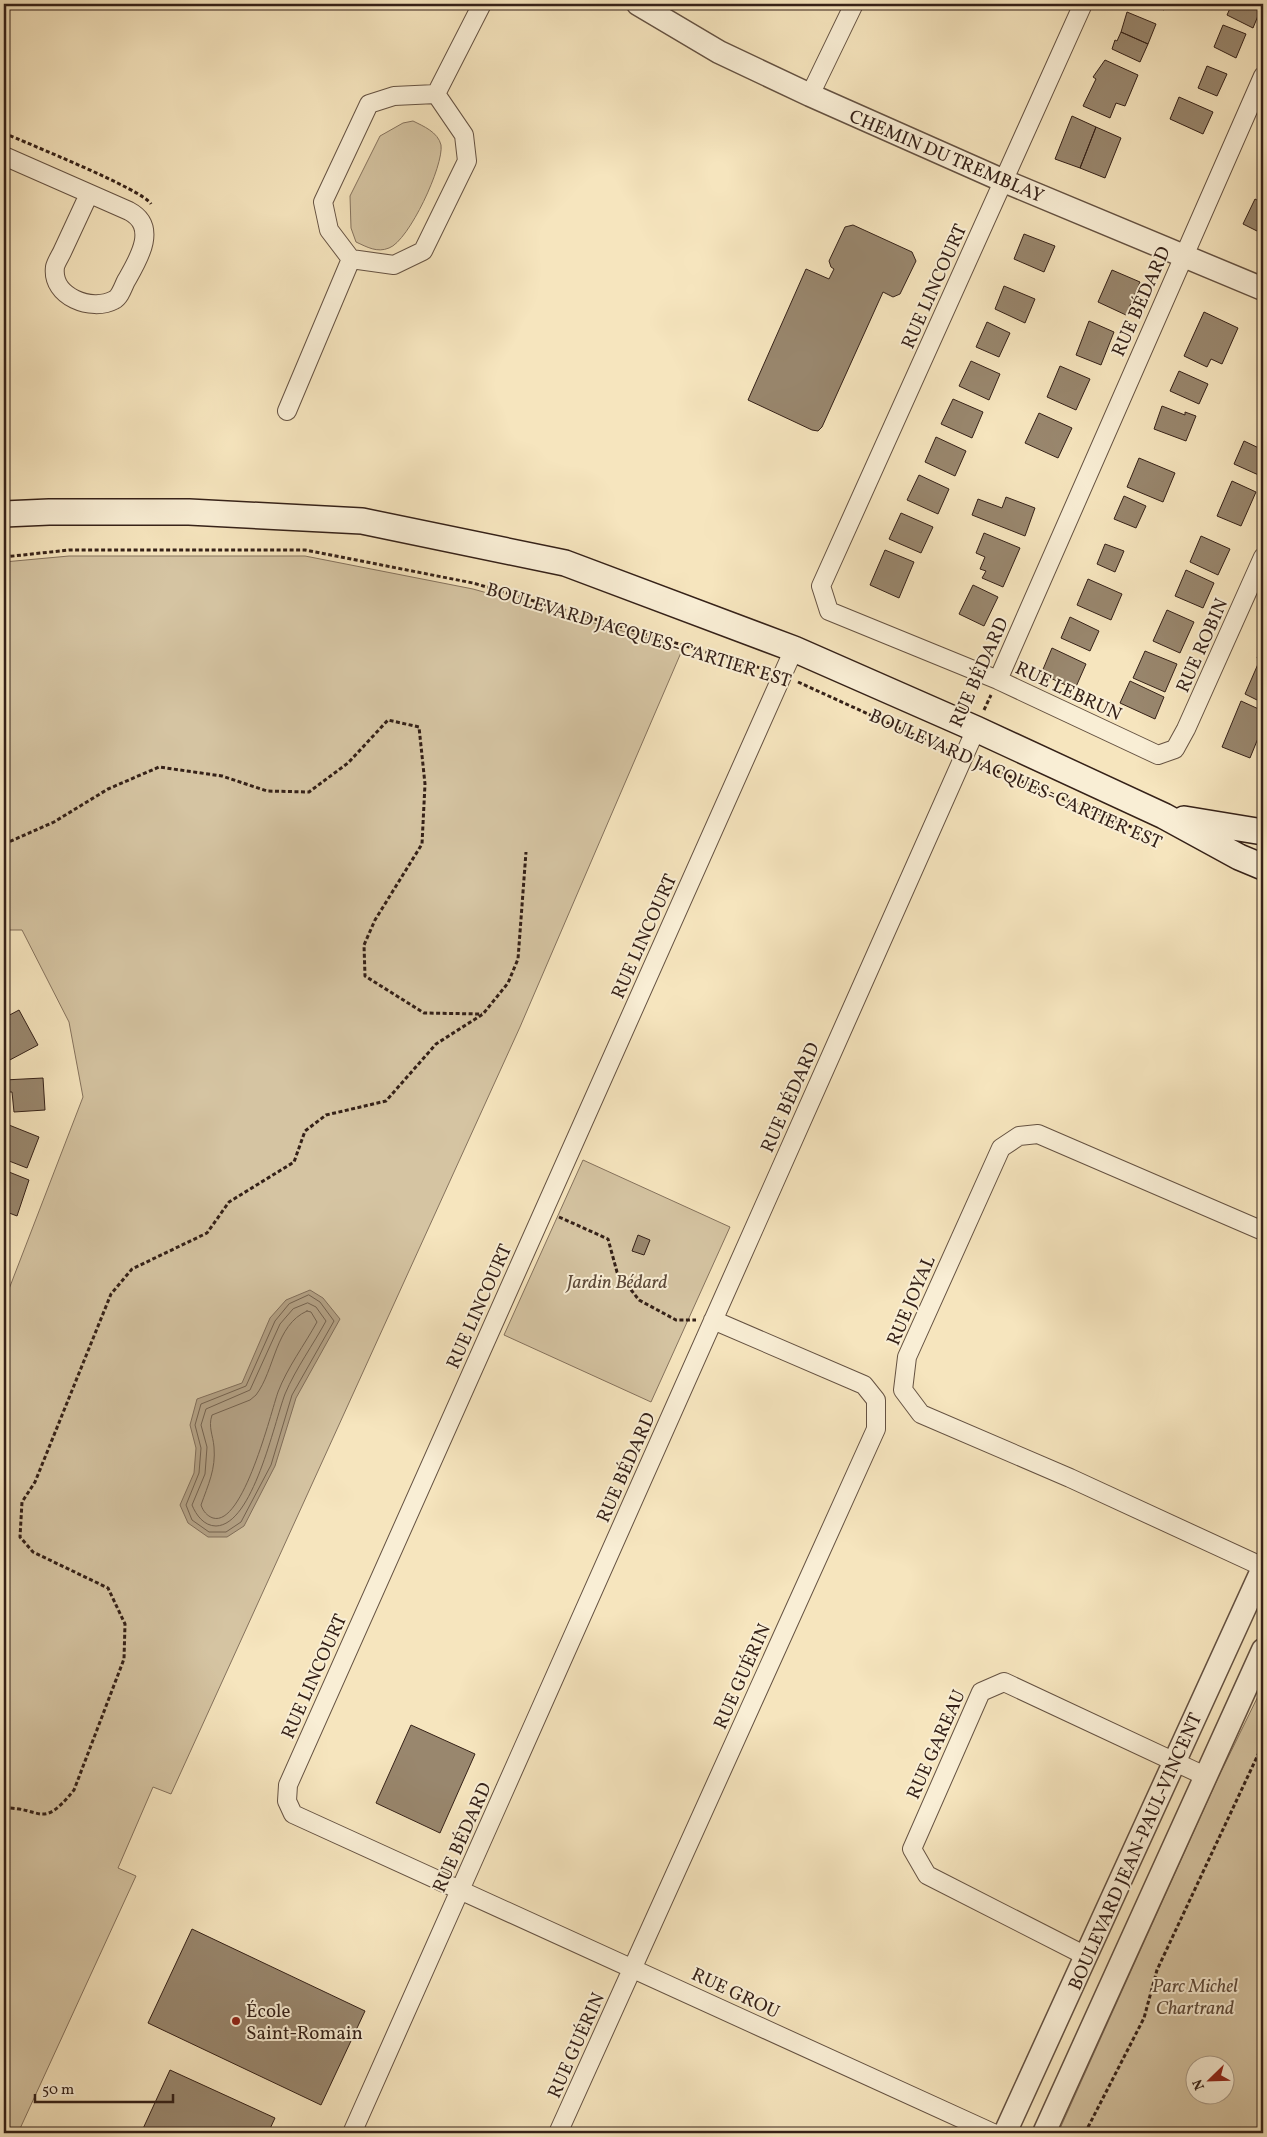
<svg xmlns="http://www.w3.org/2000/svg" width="1267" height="2137" viewBox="0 0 1267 2137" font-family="Vollkorn,serif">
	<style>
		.green { fill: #d5c4a2; stroke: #85725d; fill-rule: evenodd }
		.water { fill: #b4a286; stroke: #816e5a }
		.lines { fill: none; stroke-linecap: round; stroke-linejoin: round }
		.shore { stroke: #74624f; stroke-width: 1 }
		.building { fill: #99876e; stroke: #352118 }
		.minor-casing { stroke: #655242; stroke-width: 20 }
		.tertiary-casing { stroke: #655242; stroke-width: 25 }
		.secondary-casing { stroke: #352118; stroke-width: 28 }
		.path { stroke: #352118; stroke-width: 3; stroke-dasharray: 4 2.5; stroke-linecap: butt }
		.minor { stroke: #f9eed5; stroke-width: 18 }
		.tertiary { stroke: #f9eed5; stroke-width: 22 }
		.secondary { stroke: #f9eed5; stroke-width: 25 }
		.poi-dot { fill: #8f2418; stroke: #f9eed5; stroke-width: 2 }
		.labels { text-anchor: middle; stroke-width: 4; stroke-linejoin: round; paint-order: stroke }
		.street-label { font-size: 19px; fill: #352118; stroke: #f9eed5 }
		.park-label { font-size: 19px; font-style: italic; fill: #5d4a3a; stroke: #f9eed5 }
		.poi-label { font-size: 19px; fill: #352118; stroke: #f9eed5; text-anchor: start }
	</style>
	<rect width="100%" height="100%" fill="#f6e5be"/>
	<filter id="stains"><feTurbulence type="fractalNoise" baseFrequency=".004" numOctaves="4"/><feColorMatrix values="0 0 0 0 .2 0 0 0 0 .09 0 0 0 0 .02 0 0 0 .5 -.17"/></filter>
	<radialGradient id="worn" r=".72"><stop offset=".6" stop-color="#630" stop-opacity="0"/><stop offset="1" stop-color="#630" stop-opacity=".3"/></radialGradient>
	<path class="green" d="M 413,121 C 423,126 438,132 441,145 C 444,165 409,241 389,248 C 377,253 367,247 356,242 L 351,228 L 350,196 L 380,136 L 403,123 Z
		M 69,556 L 305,556 L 473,589 L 683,648 L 520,1027 L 171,1794 L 153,1787 L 118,1868 L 136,1876 L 18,2133 L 4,2133 L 4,1302 L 83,1097 L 69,1022 L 22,930 L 4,930 L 4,562 Z
		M 583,1160 L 730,1227 L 651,1402 L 504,1335 Z
		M 1263,1686 L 1263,2133 L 1058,2133 L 1217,1780 ZM 1224,2064 L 1224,2094 L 1194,2094 L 1194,2064 Z"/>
	<path class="water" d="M 310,1290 L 323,1298 L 340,1319 L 296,1398 L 275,1466 L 244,1526 L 227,1537 L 208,1537 L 188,1523 L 180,1505 L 194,1473 L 196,1448 L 190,1425 L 197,1399 L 242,1383 L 270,1318 L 286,1300 Z"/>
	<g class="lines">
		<path class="shore" d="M 309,1295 L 320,1302 L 334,1321 L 292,1395 L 271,1465 L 241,1522 L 226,1532 L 209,1532 L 192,1520 L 186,1505 L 199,1473 L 201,1448 L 195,1425 L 201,1404 L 246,1386 L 275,1321 L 289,1304 Z
			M 308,1303 L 316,1307 L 326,1321 C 313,1345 296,1368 285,1394 C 274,1423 253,1525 216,1526 C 204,1526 196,1515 192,1505 L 205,1474 L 207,1447 L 201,1425 L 206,1409 L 250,1390 L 280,1324 L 293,1309 Z
			M 307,1311 L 311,1312 L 317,1322 C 305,1344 287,1368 278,1392 C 271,1412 243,1527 213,1518 C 207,1516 203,1511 201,1505 C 208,1485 216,1469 214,1447 C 213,1435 208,1427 212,1415 L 250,1400 L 256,1395 C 275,1370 275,1325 307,1311 Z"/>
	</g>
	<path class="building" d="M 1151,4 L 1167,4 L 1164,10 Z
		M 1232,4 L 1258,4 L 1262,6 L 1253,28 L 1227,15 Z
		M 1127,12 L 1156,24 L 1148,44 L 1121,32 Z
		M 1223,25 L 1246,34 L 1236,58 L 1214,47 Z
		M 1121,32 L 1148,44 L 1140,62 L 1112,49 L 1115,40 L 1117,41 Z
		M 1105,60 L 1138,75 L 1125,106 L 1116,103 L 1110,118 L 1083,106 L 1096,79 L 1093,77 Z
		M 1207,66 L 1227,74 L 1217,96 L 1198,88 Z
		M 1179,97 L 1213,112 L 1203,134 L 1170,119 Z
		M 1072,116 L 1096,127 L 1080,168 L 1055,159 Z
		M 1096,127 L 1121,138 L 1105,178 L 1080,168 Z
		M 1255,199 L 1263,203 L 1263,234 L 1243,224 Z
		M 853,225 L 912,252 L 916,261 L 900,294 L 893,297 L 883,292 L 822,427 L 818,431 L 812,430 L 748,400 L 806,269 L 829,279 L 834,269 L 831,267 L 829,261 L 845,227 Z
		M 1024,234 L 1055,246 L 1044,272 L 1014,259 Z
		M 1112,270 L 1140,282 L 1126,315 L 1098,302 Z
		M 1004,286 L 1035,299 L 1025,323 L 995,309 Z
		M 1204,312 L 1238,328 L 1222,364 L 1211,359 L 1207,367 L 1184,356 Z
		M 1089,321 L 1114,332 L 1101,365 L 1076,355 Z
		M 987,322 L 1010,333 L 999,357 L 976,347 Z
		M 971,361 L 1000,374 L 989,400 L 959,386 Z
		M 1060,366 L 1090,379 L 1076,410 L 1047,397 Z
		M 1179,371 L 1208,384 L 1199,404 L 1170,391 Z
		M 953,399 L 983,412 L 972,438 L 941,424 Z
		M 1162,406 L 1185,415 L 1185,412 L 1196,416 L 1186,441 L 1154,429 Z
		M 1039,413 L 1072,428 L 1058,458 L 1025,443 Z
		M 936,437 L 966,451 L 955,476 L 925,462 Z
		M 1244,441 L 1263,450 L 1263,477 L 1234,464 Z
		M 1139,458 L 1175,473 L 1163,502 L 1127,487 Z
		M 919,475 L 949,489 L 938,514 L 907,500 Z
		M 1232,481 L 1256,492 L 1241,526 L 1217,516 Z
		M 1124,496 L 1146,506 L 1136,528 L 1114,519 Z
		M 1006,497 L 1035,508 L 1025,536 L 972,515 L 978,499 L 1002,508 Z
		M 901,513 L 933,527 L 921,553 L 889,539 Z
		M 984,533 L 1020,548 L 1003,587 L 982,578 L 986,571 L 980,569 L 985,557 L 976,553 Z
		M 1201,536 L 1230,549 L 1218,575 L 1190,562 Z
		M 1105,544 L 1124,551 L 1115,572 L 1097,564 Z
		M 885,550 L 914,562 L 899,598 L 870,585 Z
		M 1186,570 L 1214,583 L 1203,608 L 1175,596 Z
		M 1088,579 L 1122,594 L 1111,620 L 1077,605 Z
		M 973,585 L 998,597 L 984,626 L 959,614 Z
		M 1167,610 L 1194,622 L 1180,653 L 1153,641 Z
		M 1070,617 L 1099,631 L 1090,651 L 1061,638 Z
		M 1263,645 L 1263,661 L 1257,658 Z
		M 1052,648 L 1086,664 L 1075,689 L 1041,674 Z
		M 1145,651 L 1177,664 L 1165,692 L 1133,678 Z
		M 1258,664 L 1263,667 L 1263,703 L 1245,694 Z
		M 1130,681 L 1164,697 L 1155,719 L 1120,703 Z
		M 1241,701 L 1263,711 L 1259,721 L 1263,723 L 1263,726 L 1250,758 L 1222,747 Z
		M 19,1010 L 38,1045 L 6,1062 L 4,1057 L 4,1018 Z
		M 43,1078 L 45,1110 L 14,1112 L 12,1092 L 4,1092 L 4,1080 Z
		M 4,1123 L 39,1137 L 27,1168 L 4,1159 L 7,1144 L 4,1143 Z
		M 4,1170 L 29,1180 L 17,1216 L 4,1211 Z
		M 638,1235 L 650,1240 L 644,1255 L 632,1251 Z
		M 411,1725 L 475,1754 L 440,1833 L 376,1803 Z
		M 192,1929 L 365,2011 L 321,2105 L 148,2023 Z
		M 170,2070 L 275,2118 L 268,2133 L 141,2133 Z"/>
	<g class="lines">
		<g class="minor-casing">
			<path id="minor" d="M 1083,4 L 821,586 L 829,611 L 998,680 L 1158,755 L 1175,749 L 1186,729 L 1263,557
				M 436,94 L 464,135 L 467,161 L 423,251 L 394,265 L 351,259 L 329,230 L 323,202 L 369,104 L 394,96 Z
				M 436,94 L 482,4
				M 810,95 L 854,4
				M 4,156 L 129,211 C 159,227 138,260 126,281 C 123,287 120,297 114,300 C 92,312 51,297 55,267 C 56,262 61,255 63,250 C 72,231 80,213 89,194
				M 287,411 L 351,259
				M 794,649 L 288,1785 L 287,1801 L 293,1814 L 993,2133
				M 998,680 L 1263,76
				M 1263,1231 L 1038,1134 L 1019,1136 L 1001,1148 L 907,1357 L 903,1390 L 921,1414 L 1070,1478 L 1263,1567
				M 1086,1956 L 927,1875 L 912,1849 L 981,1692 L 1004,1682 L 1205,1776
				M 352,2133 L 976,729
				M 558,2133 L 876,1429 L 876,1400 L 864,1385 L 713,1320"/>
		</g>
		<g class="tertiary-casing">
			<path id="tertiary" d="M 638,4 L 719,52 L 810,95 L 1004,181 L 1263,289
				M 1005,2133 L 1263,1568
				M 1044,2133 L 1263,1650"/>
		</g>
		<g class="secondary-casing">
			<path id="secondary" d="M 4,514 L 49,512 L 189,512 L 362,521 L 565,563 L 794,649 L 976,729 L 1164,816 L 1239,857 L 1263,867
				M 1184,819 L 1263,832"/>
		</g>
		<path class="path" d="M 4,133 C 26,143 144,190 151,204
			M 4,557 L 69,550 L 305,550 L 473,583 L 767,670
			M 798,682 L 947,750
			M 984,710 L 991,695
			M 978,763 L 1136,829
			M 4,844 L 54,822 L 108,789 L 159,767 L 222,776 L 267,791 L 309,792 L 348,763 L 388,720 L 419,727 L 425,784 L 422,844 L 375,920 L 364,945 L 365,976 L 424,1013 L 482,1014
			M 559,1217 L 608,1239 L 617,1272 L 639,1300 L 676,1320 L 696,1320
			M 4,1808 C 42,1807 41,1831 74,1790 L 124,1659 L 125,1624 L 108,1588 L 33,1552 L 20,1537 L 22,1502 L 35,1482 L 111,1294 L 132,1269 L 207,1233 L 229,1202 L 294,1162 L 305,1131 L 326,1115 L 386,1101 L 436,1044 L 483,1014 L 508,983 L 518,959 L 526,852
			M 1085,2133 L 1144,2018 L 1157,1970 L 1263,1744"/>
		<use href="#minor" class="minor"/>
		<use href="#tertiary" class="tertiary"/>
		<use href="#secondary" class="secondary"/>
	</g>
	<circle class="poi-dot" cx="236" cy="2021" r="5"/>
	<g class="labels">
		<g class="street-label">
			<text transform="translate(947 155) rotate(23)" y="7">CHEMIN DU TREMBLAY</text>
			<text transform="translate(933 286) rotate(-66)" y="7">RUE LINCOURT</text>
			<text transform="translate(1140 301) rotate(-66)" y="7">RUE BÉDARD</text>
			<text transform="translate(639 634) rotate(17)" y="7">BOULEVARD JACQUES-CARTIER EST</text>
			<text transform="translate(1201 645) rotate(-66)" y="7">RUE ROBIN</text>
			<text transform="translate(978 672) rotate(-66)" y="7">RUE BÉDARD</text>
			<text transform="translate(1069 690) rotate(25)" y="7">RUE LEBRUN</text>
			<text transform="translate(1016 778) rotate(24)" y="7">BOULEVARD JACQUES-CARTIER EST</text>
			<text transform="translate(643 936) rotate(-66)" y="7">RUE LINCOURT</text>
			<text transform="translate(789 1097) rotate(-66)" y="7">RUE BÉDARD</text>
			<text transform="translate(910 1300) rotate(-67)" y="7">RUE JOYAL</text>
			<text transform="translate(478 1306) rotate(-66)" y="7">RUE LINCOURT</text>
			<text transform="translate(625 1467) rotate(-66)" y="7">RUE BÉDARD</text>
			<text transform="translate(313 1676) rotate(-66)" y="7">RUE LINCOURT</text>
			<text transform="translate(741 1676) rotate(-66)" y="7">RUE GUÉRIN</text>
			<text transform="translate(935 1744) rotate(-66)" y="7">RUE GAREAU</text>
			<text transform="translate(461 1837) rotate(-66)" y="7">RUE BÉDARD</text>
			<text transform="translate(1134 1851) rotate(-66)" y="7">BOULEVARD JEAN-PAUL-VINCENT</text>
			<text transform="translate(736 1992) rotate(25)" y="7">RUE GROU</text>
			<text transform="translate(575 2045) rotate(-66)" y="7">RUE GUÉRIN</text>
		</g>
		<g class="park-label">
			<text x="617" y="1288">Jardin Bédard</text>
			<text x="1195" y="1992">Parc Michel<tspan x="1195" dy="22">Chartrand</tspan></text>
		</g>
		<g class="poi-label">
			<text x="246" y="2017">École<tspan x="246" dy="22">Saint-Romain</tspan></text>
		</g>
	</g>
	<rect width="1267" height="2137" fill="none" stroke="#f6e5be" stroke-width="20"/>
	<rect x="5" y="5" width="1257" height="2127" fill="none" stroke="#352118" stroke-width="2.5"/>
	<rect x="10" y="10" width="1247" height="2117" fill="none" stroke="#352118"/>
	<g transform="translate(1210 2080) rotate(247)"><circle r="24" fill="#f9eed5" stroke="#ab9c89"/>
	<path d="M0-4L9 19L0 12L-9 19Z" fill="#8f2418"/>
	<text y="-8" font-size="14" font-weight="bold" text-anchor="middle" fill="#352118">N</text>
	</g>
	<path d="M35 2094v8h138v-8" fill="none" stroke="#352118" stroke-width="2.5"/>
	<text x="42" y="2094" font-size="15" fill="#352118" stroke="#f9eed5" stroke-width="4" paint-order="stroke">50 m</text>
	<rect width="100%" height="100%" filter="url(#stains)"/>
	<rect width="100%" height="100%" fill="url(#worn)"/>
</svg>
